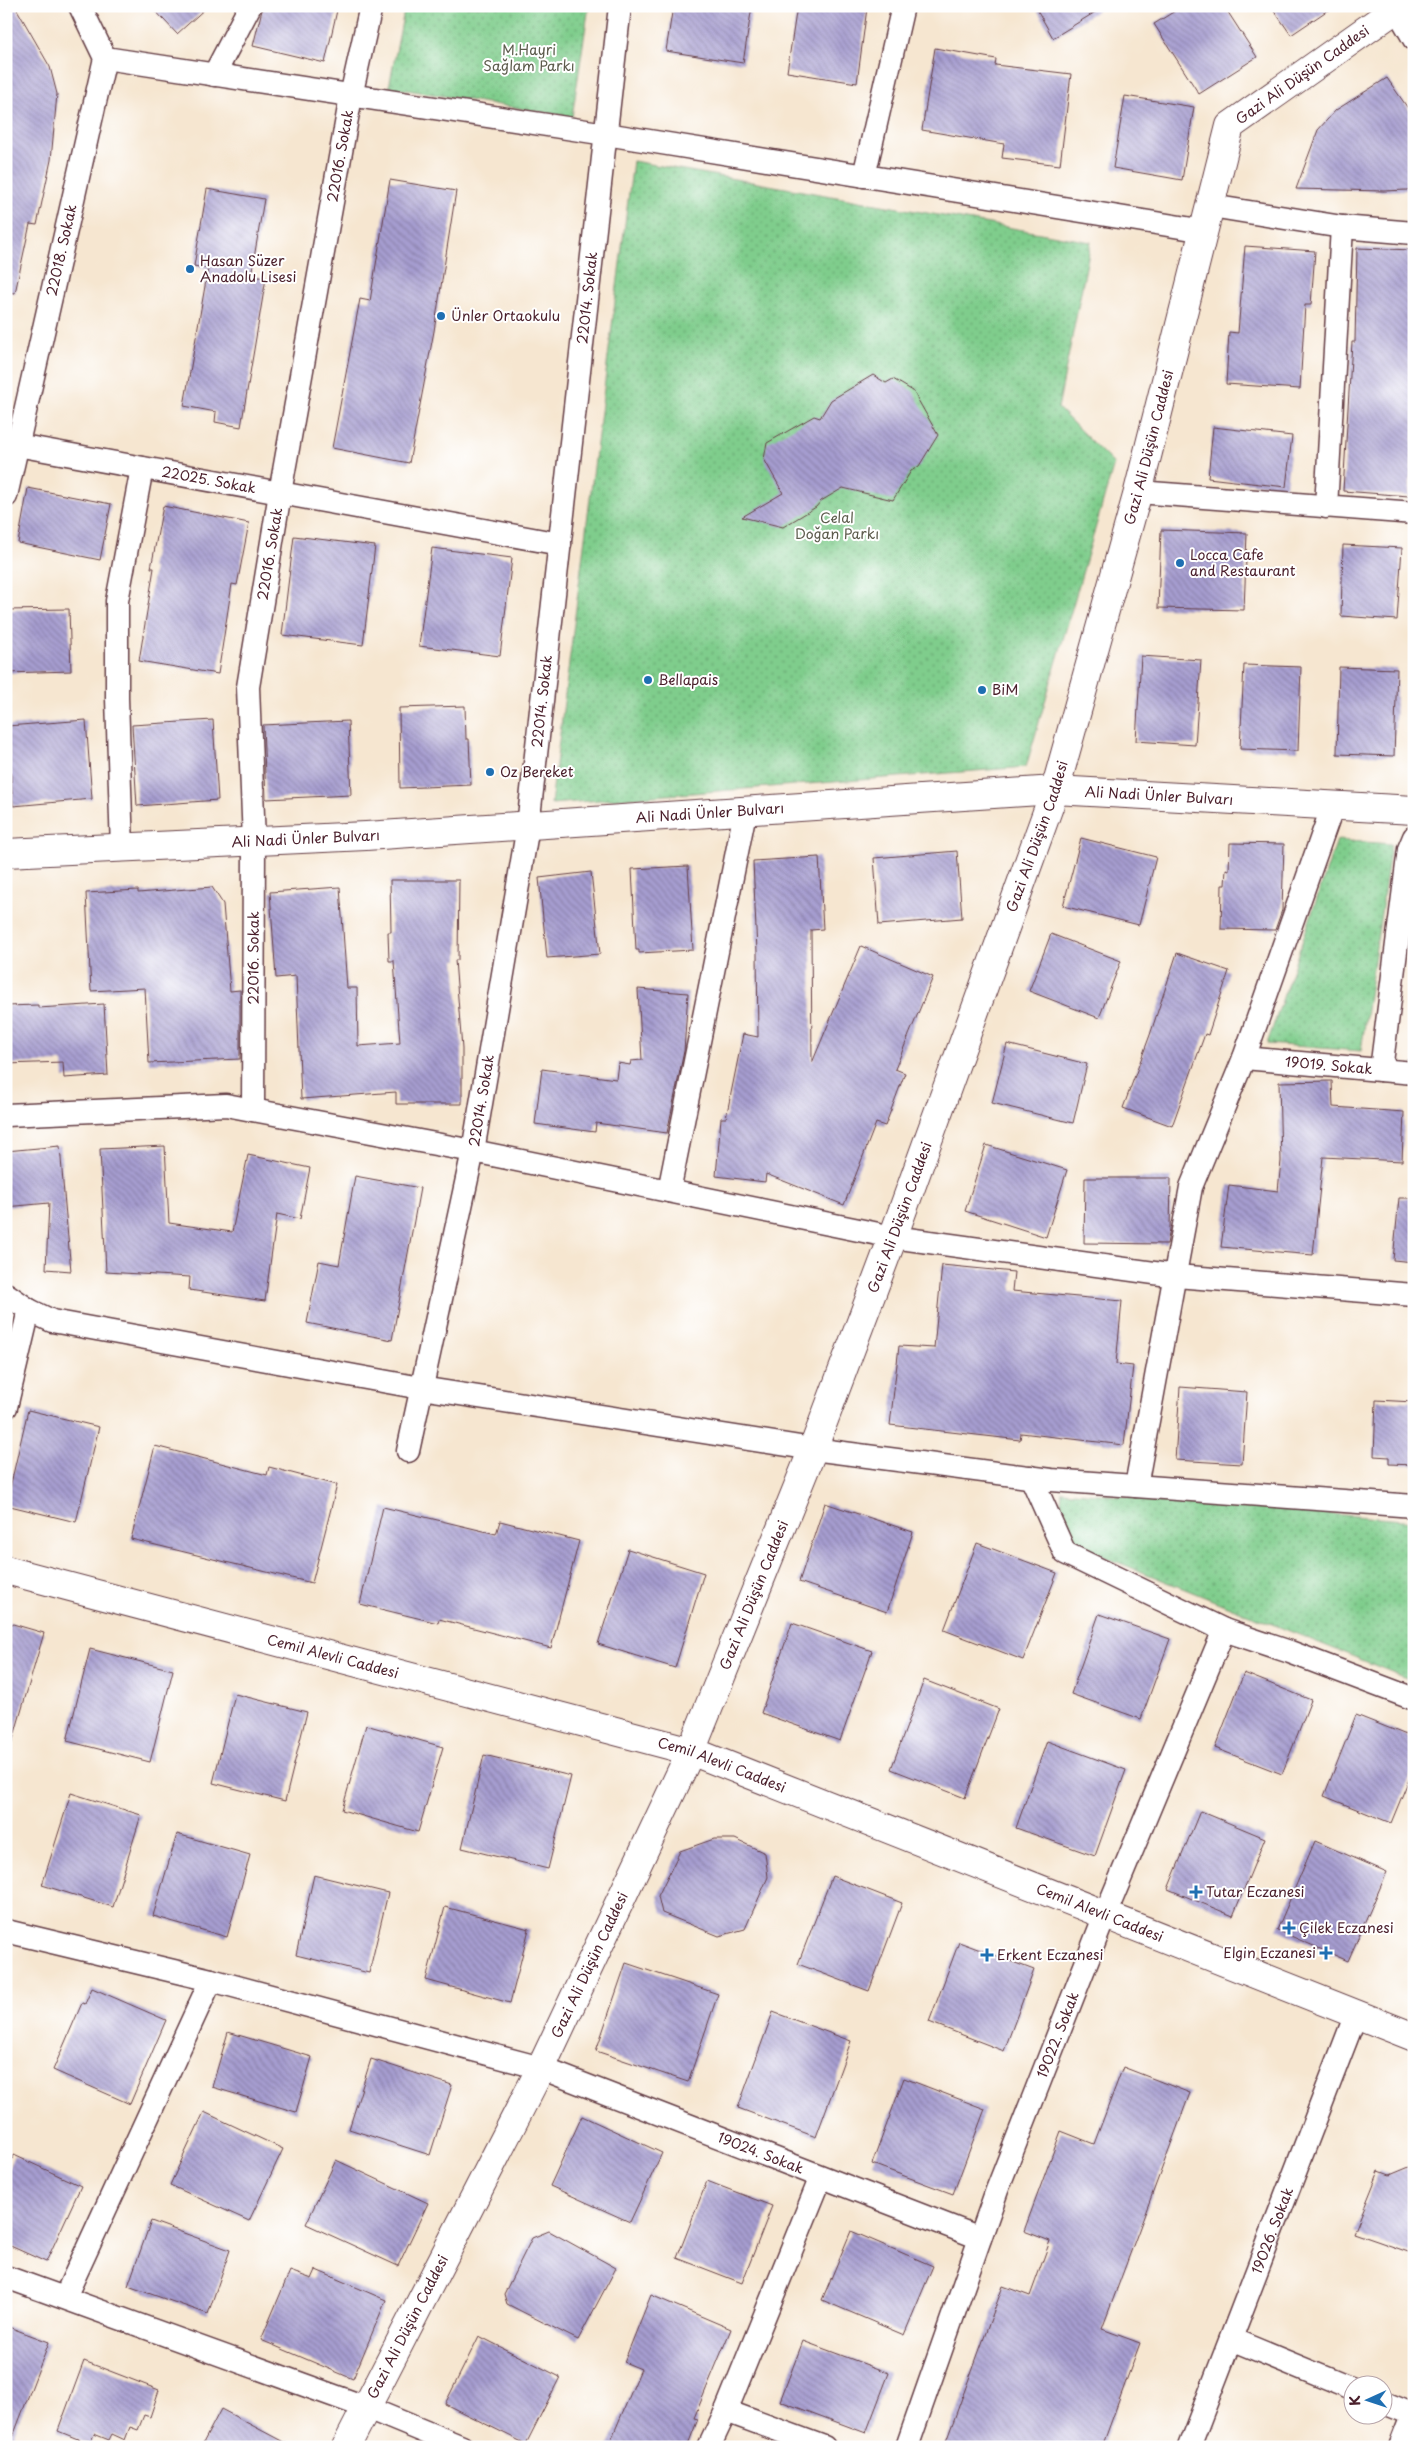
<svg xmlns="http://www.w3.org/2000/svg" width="1420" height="2453" viewBox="0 0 1420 2453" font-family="'Playpen Sans',sans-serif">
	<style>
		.park { fill: url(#park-dots); stroke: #64765c }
		.building { fill: url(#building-back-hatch) }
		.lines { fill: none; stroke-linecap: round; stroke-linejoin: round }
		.street-casing { stroke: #643d44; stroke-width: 25 }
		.secondary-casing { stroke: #643d44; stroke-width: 30 }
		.street { stroke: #fff; stroke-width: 22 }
		.secondary { stroke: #fff; stroke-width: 28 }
		.poi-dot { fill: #1f6fb2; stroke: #fff; stroke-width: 2 }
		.labels { text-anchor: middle; stroke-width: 4; stroke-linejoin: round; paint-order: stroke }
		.park-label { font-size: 14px; fill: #5d5c4d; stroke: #fff }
		.street-label { font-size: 14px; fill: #4a1f2b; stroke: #fff }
		.poi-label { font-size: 14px; fill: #4a1f2b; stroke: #fff; text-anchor: start }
	</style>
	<defs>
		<pattern id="park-dots" width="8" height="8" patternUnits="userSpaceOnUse" patternTransform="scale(1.25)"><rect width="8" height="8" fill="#7fcd8c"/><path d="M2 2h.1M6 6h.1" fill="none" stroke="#6aa673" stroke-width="1.8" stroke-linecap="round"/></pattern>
		<pattern id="building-back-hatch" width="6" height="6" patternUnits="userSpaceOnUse" patternTransform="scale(1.25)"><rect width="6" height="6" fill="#a69dd0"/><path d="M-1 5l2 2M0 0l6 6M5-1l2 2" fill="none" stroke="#897fa9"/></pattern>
	</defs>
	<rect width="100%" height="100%" fill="#fff"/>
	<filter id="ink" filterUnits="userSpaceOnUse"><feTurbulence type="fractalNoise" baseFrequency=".02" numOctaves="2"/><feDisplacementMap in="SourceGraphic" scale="10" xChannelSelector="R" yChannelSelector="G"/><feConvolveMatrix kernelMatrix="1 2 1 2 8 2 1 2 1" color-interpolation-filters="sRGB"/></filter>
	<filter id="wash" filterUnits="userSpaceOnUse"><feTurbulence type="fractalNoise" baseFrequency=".0096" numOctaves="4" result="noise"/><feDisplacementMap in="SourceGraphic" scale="20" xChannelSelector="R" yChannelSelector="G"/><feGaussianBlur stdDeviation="1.12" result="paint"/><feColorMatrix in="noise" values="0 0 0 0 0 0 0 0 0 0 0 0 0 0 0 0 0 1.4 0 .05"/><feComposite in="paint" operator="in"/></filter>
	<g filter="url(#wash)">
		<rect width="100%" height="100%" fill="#f6e6d0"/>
		<path class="park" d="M 405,6 L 589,6 L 572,117 L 389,87 Z
			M 633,161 L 1091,242 L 1058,408 L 1114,464 L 1026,767 L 551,804 Z
			M 1337,840 L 1391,844 L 1361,1051 L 1267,1044 Z
			M 1062,1491 L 1414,1521 L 1414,1681 L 1070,1543 L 1060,1513 Z"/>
		<g id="blocks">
			<path class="building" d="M 6,6 L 15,6 L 50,67 L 57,94 L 51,160 L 37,225 L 30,224 L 15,293 L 6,292 Z
				M 151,6 L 208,6 L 177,34 Z
				M 263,6 L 338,6 L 325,63 L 253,46 Z
				M 673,6 L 752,6 L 743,63 L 666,51 Z
				M 797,6 L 853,6 L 867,8 L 857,83 L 787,72 Z
				M 1035,6 L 1105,6 L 1053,38 Z
				M 1183,6 L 1224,6 L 1257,57 L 1199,94 L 1154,24 Z
				M 1271,6 L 1334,6 L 1291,35 Z
				M 935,48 L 996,59 L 995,65 L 1071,74 L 1060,165 L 1002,158 L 1004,144 L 922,130 Z
				M 1387,78 L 1414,117 L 1414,186 L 1407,190 L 1384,191 L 1296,189 L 1318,130 L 1336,110 Z
				M 1125,96 L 1194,107 L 1182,180 L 1113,168 Z
				M 390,180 L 456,191 L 434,331 L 409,463 L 332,448 L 360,299 L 370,301 Z
				M 207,189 L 264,199 L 251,276 L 266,278 L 241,427 L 215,422 L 216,412 L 184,406 L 208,269 L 194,266 Z
				M 1245,246 L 1315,251 L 1311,305 L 1305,305 L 1300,389 L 1226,384 L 1229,332 L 1238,333 Z
				M 1357,248 L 1414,250 L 1414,433 L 1409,496 L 1343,491 L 1352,342 L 1355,342 Z
				M 873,375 L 886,383 L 893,379 L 913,391 L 938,435 L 919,466 L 911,471 L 893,500 L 843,488 L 821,501 L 816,507 L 783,527 L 742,517 L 783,493 L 764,459 L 767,443 L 814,416 L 820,418 L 831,400 Z
				M 1213,427 L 1292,436 L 1286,487 L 1208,478 Z
				M 28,488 L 111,504 L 100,560 L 18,543 Z
				M 163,506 L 249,523 L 237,585 L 232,584 L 218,674 L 139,661 L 154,568 L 151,568 Z
				M 1161,530 L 1247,533 L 1244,610 L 1158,608 Z
				M 294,536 L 375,546 L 363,645 L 282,635 Z
				M 1343,545 L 1402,548 L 1397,620 L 1341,616 Z
				M 432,548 L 512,558 L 500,656 L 419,646 Z
				M 69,609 L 71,671 L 6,673 L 6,610 Z
				M 1141,656 L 1201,660 L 1195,745 L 1136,741 Z
				M 1244,665 L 1301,667 L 1298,751 L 1240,749 Z
				M 1339,667 L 1397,669 L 1394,756 L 1337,754 Z
				M 465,706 L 466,739 L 469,739 L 471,785 L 400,788 L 399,708 Z
				M 86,720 L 92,799 L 13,806 L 7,726 Z
				M 213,720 L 218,800 L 137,806 L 132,725 Z
				M 348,721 L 351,795 L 266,799 L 263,725 Z
				M 1081,838 L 1156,857 L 1139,925 L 1063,906 Z
				M 1230,843 L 1284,844 L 1282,910 L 1275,930 L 1221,929 L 1222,885 L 1225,885 L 1226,869 L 1229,870 Z
				M 957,851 L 962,918 L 879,925 L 874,858 Z
				M 819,857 L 823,929 L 811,930 L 812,1063 L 861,946 L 933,977 L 895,1069 L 905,1073 L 885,1126 L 876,1123 L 844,1205 L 766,1174 L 765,1182 L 716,1176 L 721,1118 L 726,1118 L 743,1034 L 758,1037 L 757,952 L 753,861 Z
				M 688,866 L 693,950 L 639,953 L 639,950 L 636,950 L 632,869 Z
				M 591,872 L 600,954 L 547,958 L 539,878 Z
				M 390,880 L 459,880 L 458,960 L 455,960 L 462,1049 L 462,1104 L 396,1104 L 396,1092 L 301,1099 L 296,976 L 276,978 L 270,892 L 340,887 L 347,988 L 357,988 L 358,1046 L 400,1043 L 394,961 L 389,961 L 388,932 L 391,932 Z
				M 212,887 L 223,904 L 230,991 L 240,990 L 240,1059 L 149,1063 L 145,988 L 91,991 L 86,893 L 138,890 L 138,893 Z
				M 1051,934 L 1121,961 L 1099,1018 L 1029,991 Z
				M 1177,953 L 1229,971 L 1208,1035 L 1205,1034 L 1172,1126 L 1123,1108 L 1150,1035 Z
				M 638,989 L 688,993 L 684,1051 L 667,1133 L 596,1123 L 595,1132 L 535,1124 L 542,1069 L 616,1079 L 618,1063 L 630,1065 L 631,1061 L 642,1060 Z
				M 104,1004 L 108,1075 L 64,1078 L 63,1062 L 6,1064 L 6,1006 L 38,1005 L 38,1008 Z
				M 1007,1044 L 1087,1064 L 1073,1123 L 992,1103 Z
				M 1332,1081 L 1333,1107 L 1404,1112 L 1402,1161 L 1323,1157 L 1313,1255 L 1221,1247 L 1229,1185 L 1278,1191 L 1281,1161 L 1279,1082 Z
				M 986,1145 L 1067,1170 L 1046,1237 L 965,1211 Z
				M 60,1146 L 63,1183 L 71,1271 L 46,1269 L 49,1203 L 6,1207 L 6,1151 Z
				M 165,1146 L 169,1223 L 232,1232 L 248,1155 L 310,1168 L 300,1219 L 277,1214 L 265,1301 L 189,1290 L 190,1277 L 106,1272 L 100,1149 Z
				M 355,1176 L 420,1188 L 392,1340 L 307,1323 L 319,1261 L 339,1265 Z
				M 1085,1178 L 1171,1178 L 1170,1229 L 1167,1244 L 1084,1243 Z
				M 1399,1198 L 1414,1198 L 1414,1262 L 1393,1260 Z
				M 942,1265 L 1014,1272 L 1012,1291 L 1122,1301 L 1116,1364 L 1133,1366 L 1124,1445 L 1021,1433 L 1020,1440 L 890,1425 L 899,1346 L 934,1348 Z
				M 1180,1387 L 1247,1392 L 1242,1464 L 1175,1460 Z
				M 1376,1400 L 1414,1402 L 1414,1465 L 1389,1464 L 1389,1457 L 1374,1456 Z
				M 28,1410 L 99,1427 L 76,1522 L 6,1505 Z
				M 155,1446 L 267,1475 L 269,1467 L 337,1485 L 312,1583 L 131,1539 Z
				M 825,1503 L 913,1532 L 887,1612 L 799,1582 Z
				M 383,1507 L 496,1534 L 500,1521 L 579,1541 L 551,1648 L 439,1619 L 438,1623 L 360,1604 Z
				M 977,1543 L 1057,1573 L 1023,1660 L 944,1630 Z
				M 628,1549 L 704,1573 L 675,1668 L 598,1644 Z
				M 1099,1614 L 1170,1639 L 1141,1719 L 1071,1694 Z
				M 6,1622 L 44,1633 L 12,1743 L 6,1742 Z
				M 792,1623 L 872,1651 L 840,1741 L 761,1713 Z
				M 90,1649 L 173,1670 L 150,1762 L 67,1741 Z
				M 1244,1673 L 1311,1700 L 1282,1774 L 1215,1748 Z
				M 924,1680 L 999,1709 L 965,1798 L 891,1769 Z
				M 235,1694 L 307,1712 L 285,1801 L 213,1783 Z
				M 1356,1715 L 1414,1738 L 1414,1767 L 1391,1823 L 1324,1796 Z
				M 366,1725 L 443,1747 L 418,1832 L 342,1810 Z
				M 1047,1741 L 1126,1770 L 1095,1856 L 1016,1828 Z
				M 484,1755 L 571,1776 L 548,1869 L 462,1848 Z
				M 71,1793 L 141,1815 L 113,1907 L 42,1885 Z
				M 1200,1811 L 1265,1838 L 1233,1916 L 1168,1889 Z
				M 177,1834 L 250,1855 L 227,1937 L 153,1916 Z
				M 714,1839 L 735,1839 L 765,1853 L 768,1877 L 745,1929 L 719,1936 L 662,1913 L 658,1896 L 680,1851 Z
				M 1315,1841 L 1387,1872 L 1348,1961 L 1277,1930 Z
				M 314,1875 L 388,1893 L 369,1973 L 296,1955 Z
				M 832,1876 L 902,1903 L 869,1991 L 798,1964 Z
				M 445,1907 L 529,1929 L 510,2003 L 426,1980 Z
				M 959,1942 L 1034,1970 L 1004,2051 L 929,2022 Z
				M 626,1963 L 718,1994 L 688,2082 L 596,2051 Z
				M 92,1988 L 166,2020 L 130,2104 L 53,2070 L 82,2003 L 85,2004 Z
				M 773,2012 L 851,2041 L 816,2137 L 738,2108 Z
				M 228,2032 L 312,2057 L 296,2112 L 212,2087 Z
				M 371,2059 L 452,2085 L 430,2155 L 349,2129 Z
				M 1123,2067 L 1190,2093 L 1102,2329 L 1140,2343 L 1102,2447 L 944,2447 L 1003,2286 L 1030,2296 L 1050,2241 L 1024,2231 L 1061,2131 L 1094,2144 Z
				M 904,2078 L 985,2109 L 953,2194 L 872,2164 Z
				M 204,2112 L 283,2149 L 249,2221 L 170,2185 Z
				M 582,2116 L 662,2153 L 630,2222 L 550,2186 Z
				M 14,2155 L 81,2186 L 46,2262 L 6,2244 L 6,2173 Z
				M 336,2160 L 428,2203 L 398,2266 L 306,2224 Z
				M 1414,2165 L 1414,2254 L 1354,2233 L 1379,2171 L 1390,2175 Z
				M 707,2181 L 772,2206 L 742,2283 L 677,2258 Z
				M 151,2221 L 230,2250 L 208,2314 L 128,2286 Z
				M 549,2231 L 616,2268 L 578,2340 L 507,2304 L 504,2294 L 532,2238 Z
				M 851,2231 L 933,2266 L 904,2335 L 822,2300 Z
				M 316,2270 L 386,2300 L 353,2379 L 261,2340 L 290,2271 L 312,2279 Z
				M 651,2295 L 731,2329 L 694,2418 L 698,2419 L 687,2447 L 608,2447 L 641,2369 L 624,2362 Z
				M 6,2326 L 49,2342 L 9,2447 L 6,2447 Z
				M 479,2336 L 560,2377 L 526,2444 L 445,2404 Z
				M 803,2341 L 889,2373 L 866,2433 L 780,2401 Z
				M 84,2361 L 159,2390 L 150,2417 L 144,2415 L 138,2430 L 130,2427 L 125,2440 L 112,2434 L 109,2440 L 94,2434 L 90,2444 L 58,2431 Z
				M 221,2409 L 293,2447 L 201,2447 Z"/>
		</g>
	</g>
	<g filter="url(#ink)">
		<use href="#blocks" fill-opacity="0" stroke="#643d44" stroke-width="1"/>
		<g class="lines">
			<g class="street-casing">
				<g id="street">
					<path d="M 1395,6 L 1414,39"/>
					<path d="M 105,58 L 606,134 L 1205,231"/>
					<path d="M 214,75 L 250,6"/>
					<path d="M 864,176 L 903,6"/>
					<path d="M 1211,206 L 1342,227 L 1414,233"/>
					<path id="s1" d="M 6,443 L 560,544"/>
					<path d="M 1138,492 L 1414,513"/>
					<path id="s2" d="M 6,496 L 105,58 L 80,6"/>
					<path d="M 1326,507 L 1342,227"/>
					<path d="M 122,849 L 117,698 L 117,601 L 142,468"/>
					<path id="s3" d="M 1244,1058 L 1414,1073"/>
					<path d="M 1381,1070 L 1409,849 L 1414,837"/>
					<path id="s4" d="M 253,1110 L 254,842 L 248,687 L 280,493 L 351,96 L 371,6"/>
					<path d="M 6,1115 L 226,1105 L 473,1151 L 893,1237 L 1176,1276 L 1414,1295"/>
					<path d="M 669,1191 L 745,812"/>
					<path d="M 6,1294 L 29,1310 L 52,1321 L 421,1388 L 813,1449 L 1051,1480 L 1414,1506"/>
					<path d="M 6,1407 L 29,1310"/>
					<path id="s5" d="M 408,1451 L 473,1151 L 528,826 L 620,6"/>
					<path d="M 1031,1477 L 1065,1553 L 1224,1630 L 1290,1652 L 1414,1699"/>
					<path d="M 1136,1486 L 1191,1187 L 1244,1058 L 1332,808"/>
					<path id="s6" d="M 6,1931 L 211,1980 L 541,2068 L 980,2238"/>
					<path d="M 6,2277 L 365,2407 L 462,2447"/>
					<path d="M 65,2297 L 211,1980"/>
					<path d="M 1231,2339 L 1352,2389"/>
					<path d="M 1382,2402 L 1414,2415"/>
					<path d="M 726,2411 L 824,2447"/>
					<path d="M 709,2447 L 726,2411 L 821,2177"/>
					<path id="s7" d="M 907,2447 L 997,2190 L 1105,1915 L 1224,1630"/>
					<path id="s8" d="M 1189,2447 L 1356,2014"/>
					<path d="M 1400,2447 L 1414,2411"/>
				</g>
			</g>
			<g class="secondary-casing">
				<g id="secondary">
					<path id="s9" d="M 6,853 L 366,836 L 1055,790 L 1414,810"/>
					<path id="s10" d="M 6,1570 L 691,1751 L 1414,2037"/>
					<path id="s11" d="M 346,2447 L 541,2068 L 691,1751 L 813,1449 L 893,1237 L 1055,790 L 1138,492 L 1230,126 L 1400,6"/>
				</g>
			</g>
			<use href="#street" class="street"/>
			<use href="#secondary" class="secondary"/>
		</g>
	</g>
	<g class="poi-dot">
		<circle cx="190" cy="269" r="5"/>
		<circle cx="441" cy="316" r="5"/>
		<circle cx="1180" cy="563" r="5"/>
		<circle cx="648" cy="680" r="5"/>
		<circle cx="982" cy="690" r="5"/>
		<circle cx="490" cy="772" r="5"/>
		<path d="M1193.5 1884.5h5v5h5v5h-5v5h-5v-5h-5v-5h5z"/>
		<path d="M1286.5 1920.5h5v5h5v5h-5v5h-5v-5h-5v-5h5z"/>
		<path d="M1323.5 1945.5h5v5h5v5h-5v5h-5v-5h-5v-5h5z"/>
		<path d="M984.5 1947.5h5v5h5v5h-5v5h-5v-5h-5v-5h5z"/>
	</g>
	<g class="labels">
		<g class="park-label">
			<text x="529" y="55">M.Hayri<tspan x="529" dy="16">Sağlam Parkı</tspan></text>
			<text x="837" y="523">Celal<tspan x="837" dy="16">Doğan Parkı</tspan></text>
		</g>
		<g class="street-label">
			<text dy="5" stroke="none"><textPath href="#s11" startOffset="2580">Gazi Ali Düşün Caddesi</textPath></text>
			<text dy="5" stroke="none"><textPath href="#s4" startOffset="962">22016. Sokak</textPath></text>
			<text dy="5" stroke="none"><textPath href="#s2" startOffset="252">22018. Sokak</textPath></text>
			<text dy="5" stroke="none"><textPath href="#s5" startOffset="1168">22014. Sokak</textPath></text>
			<text dy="5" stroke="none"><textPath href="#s11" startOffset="2160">Gazi Ali Düşün Caddesi</textPath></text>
			<text dy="5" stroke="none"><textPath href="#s1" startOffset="206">22025. Sokak</textPath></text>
			<text dy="5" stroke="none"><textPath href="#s4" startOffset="558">22016. Sokak</textPath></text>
			<text dy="5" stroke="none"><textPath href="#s5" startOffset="762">22014. Sokak</textPath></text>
			<text dy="5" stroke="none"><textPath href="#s9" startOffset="1155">Ali Nadi Ünler Bulvarı</textPath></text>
			<text dy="5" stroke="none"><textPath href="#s9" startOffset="705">Ali Nadi Ünler Bulvarı</textPath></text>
			<text dy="5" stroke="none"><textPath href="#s11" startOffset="1755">Gazi Ali Düşün Caddesi</textPath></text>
			<text dy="5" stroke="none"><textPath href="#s9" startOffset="300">Ali Nadi Ünler Bulvarı</textPath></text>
			<text dy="5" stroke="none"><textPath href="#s4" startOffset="152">22016. Sokak</textPath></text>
			<text dy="5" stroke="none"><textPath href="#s3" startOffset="85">19019. Sokak</textPath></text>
			<text dy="5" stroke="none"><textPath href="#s5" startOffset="358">22014. Sokak</textPath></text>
			<text dy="5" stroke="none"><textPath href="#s11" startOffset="1350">Gazi Ali Düşün Caddesi</textPath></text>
			<text dy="5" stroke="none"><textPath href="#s11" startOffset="945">Gazi Ali Düşün Caddesi</textPath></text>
			<text dy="5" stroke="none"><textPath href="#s10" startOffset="338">Cemil Alevli Caddesi</textPath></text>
			<text dy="5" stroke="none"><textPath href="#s10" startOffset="742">Cemil Alevli Caddesi</textPath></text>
			<text dy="5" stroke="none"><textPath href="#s10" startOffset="1148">Cemil Alevli Caddesi</textPath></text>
			<text dy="5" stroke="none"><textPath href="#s11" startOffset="540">Gazi Ali Düşün Caddesi</textPath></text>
			<text dy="5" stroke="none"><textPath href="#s7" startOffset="439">19022. Sokak</textPath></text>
			<text dy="5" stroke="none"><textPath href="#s6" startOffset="788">19024. Sokak</textPath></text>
			<text dy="5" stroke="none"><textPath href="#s8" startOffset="232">19026. Sokak</textPath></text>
			<text dy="5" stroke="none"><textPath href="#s11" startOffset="135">Gazi Ali Düşün Caddesi</textPath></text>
		</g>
		<g class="poi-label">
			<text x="200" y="266">Hasan Süzer<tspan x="200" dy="16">Anadolu Lisesi</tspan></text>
			<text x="451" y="321">Ünler Ortaokulu</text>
			<text x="1190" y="560">Locca Cafe<tspan x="1190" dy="16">and Restaurant</tspan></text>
			<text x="658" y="685">Bellapais</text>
			<text x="992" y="695">BiM</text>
			<text x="500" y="777">Oz Bereket</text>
			<text x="1206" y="1897">Tutar Eczanesi</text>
			<text x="1299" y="1933">Çilek Eczanesi</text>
			<text x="1316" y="1958" text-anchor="end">Elgin Eczanesi</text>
			<text x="997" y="1960">Erkent Eczanesi</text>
		</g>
	</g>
	<rect width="1420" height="2453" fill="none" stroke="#fff" stroke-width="25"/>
	<g transform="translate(1368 2400) rotate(267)"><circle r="24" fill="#ffffff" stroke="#b7a5aa"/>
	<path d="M0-4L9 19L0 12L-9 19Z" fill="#1f6fb2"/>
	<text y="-8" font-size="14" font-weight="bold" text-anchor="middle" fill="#4a1f2b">K</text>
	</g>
</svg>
